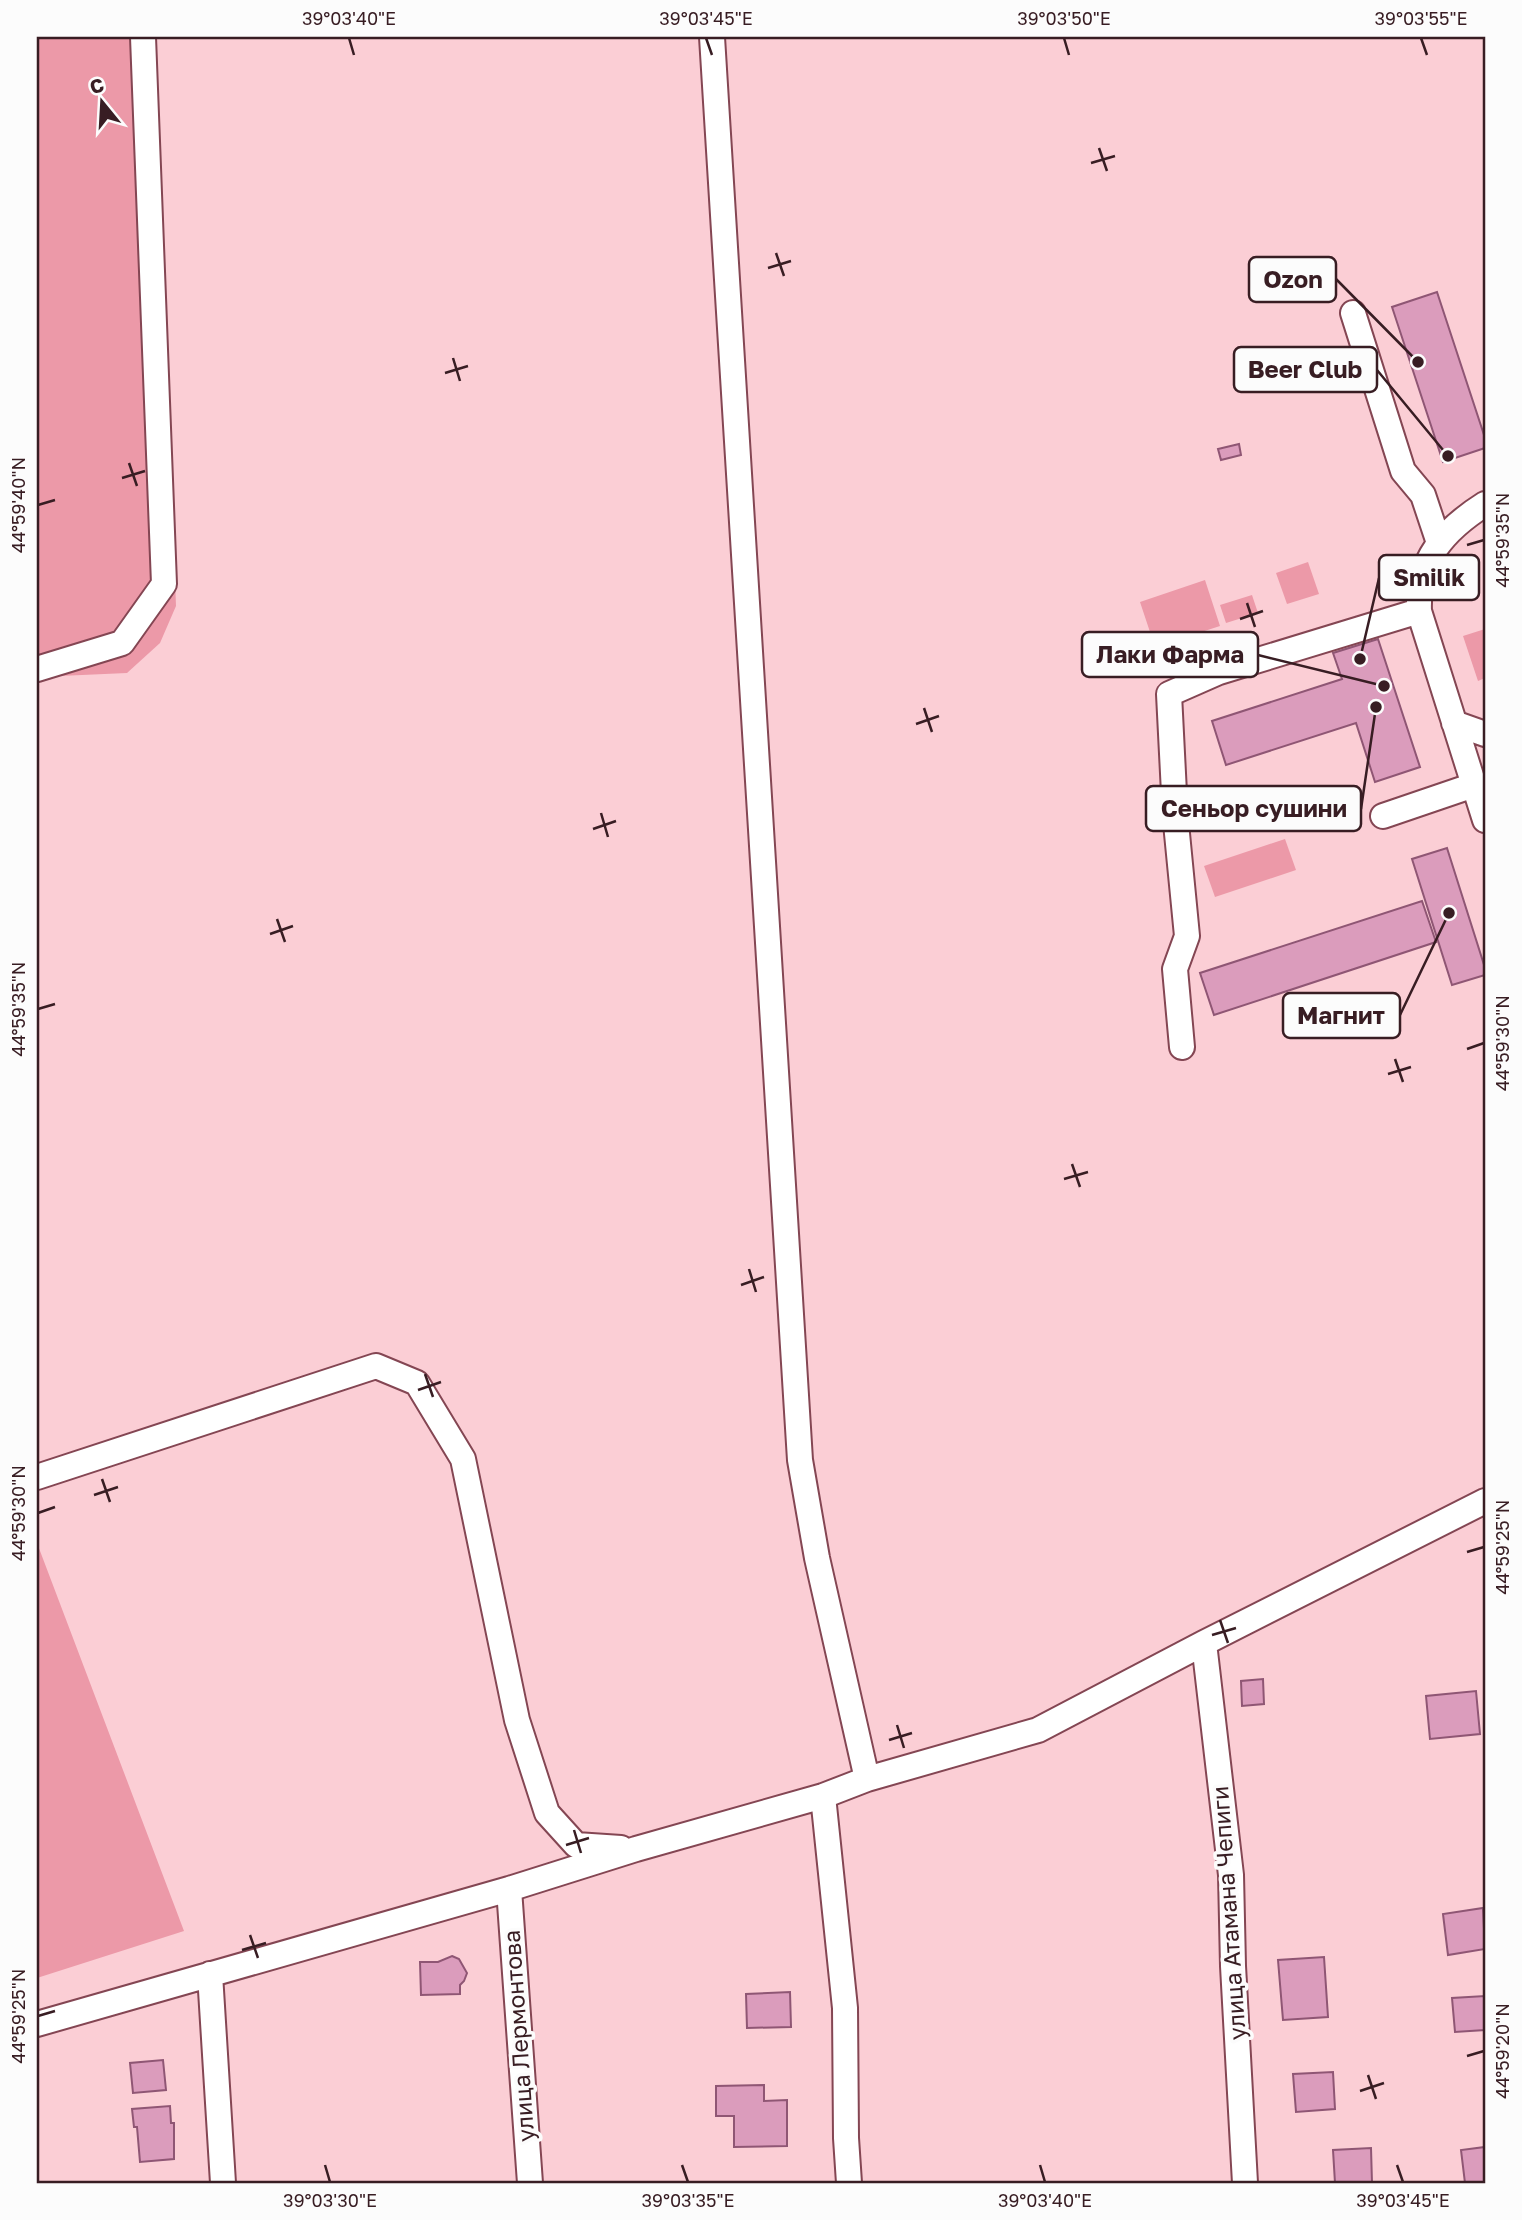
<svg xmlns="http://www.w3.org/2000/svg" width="1522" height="2220" viewBox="0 0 1522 2220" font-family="'Golos Text',sans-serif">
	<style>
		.green { fill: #ec99a8 }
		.building { fill: #db9cbc; stroke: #8f5674; stroke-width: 2 }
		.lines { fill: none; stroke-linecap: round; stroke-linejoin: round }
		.minor-casing { stroke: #844653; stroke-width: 28 }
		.minor { stroke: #fff; stroke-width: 24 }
		.ticks { fill: none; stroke: #381d23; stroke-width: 2.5 }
		.labels { text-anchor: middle; stroke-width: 7; stroke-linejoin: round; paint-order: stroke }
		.street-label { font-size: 23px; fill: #381d23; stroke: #fcfcfc }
		.leader { fill: none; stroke: #381d23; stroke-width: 2.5 }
		.callout-dot { fill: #381d23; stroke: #fcfcfc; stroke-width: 2.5 }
		.callout { fill: #fcfcfc; stroke: #381d23; stroke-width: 2.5 }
		.callout-label { font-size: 24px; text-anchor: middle; font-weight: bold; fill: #381d23 }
		.neatline { fill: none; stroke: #381d23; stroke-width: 2.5 }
		.ticks-label { font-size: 18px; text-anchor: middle; fill: #381d23 }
	</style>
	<rect width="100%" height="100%" fill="#fbced5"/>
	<path class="green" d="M 37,37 L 155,37 L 176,606 L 160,643 L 127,673 L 37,677 Z
		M 1308,562 L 1319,594 L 1287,604 L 1276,573 Z
		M 1205,580 L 1220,626 L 1155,647 L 1140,602 Z
		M 1252,595 L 1258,613 L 1226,623 L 1220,605 Z
		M 1485,629 L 1485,678 L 1478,681 L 1463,636 Z
		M 1285,839 L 1296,870 L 1215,897 L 1204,866 Z
		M 37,1543 L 184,1931 L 37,1978 Z"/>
	<path class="building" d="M 1437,292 L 1485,438 L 1485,448 L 1443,462 L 1392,307 Z
		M 1239,444 L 1241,455 L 1221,460 L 1218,449 Z
		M 1378,639 L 1420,767 L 1375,782 L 1356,723 L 1226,765 L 1212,721 L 1342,679 L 1333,653 Z
		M 1447,848 L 1485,968 L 1485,975 L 1452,985 L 1412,859 Z
		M 1422,901 L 1436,942 L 1214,1015 L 1200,973 Z
		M 1263,1679 L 1264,1704 L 1242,1706 L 1241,1681 Z
		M 1476,1691 L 1480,1734 L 1430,1739 L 1426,1696 Z
		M 1483,1908 L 1485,1949 L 1448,1955 L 1443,1914 Z
		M 452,1956 L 459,1959 L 467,1973 L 464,1981 L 460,1985 L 460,1994 L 421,1995 L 420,1962 L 438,1962 Z
		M 1324,1957 L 1328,2017 L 1283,2020 L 1278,1960 Z
		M 790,1992 L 791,2027 L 747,2028 L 746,1994 Z
		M 1485,1996 L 1485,2030 L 1455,2032 L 1452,1998 Z
		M 163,2060 L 166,2090 L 133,2093 L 130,2063 Z
		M 1333,2072 L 1335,2109 L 1296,2112 L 1293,2074 Z
		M 764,2085 L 764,2101 L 787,2100 L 787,2146 L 734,2147 L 734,2116 L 716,2116 L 716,2086 Z
		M 170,2106 L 171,2123 L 174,2123 L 174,2159 L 140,2162 L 137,2127 L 134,2127 L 132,2109 Z
		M 1485,2147 L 1485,2183 L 1465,2183 L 1461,2150 Z
		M 1371,2148 L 1372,2183 L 1335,2183 L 1333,2150 Z"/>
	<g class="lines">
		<g class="minor-casing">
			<path id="minor" d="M 712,37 L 800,1460 L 817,1558 L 867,1779
				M 1353,313 L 1403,471 L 1423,495 L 1439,543
				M 1485,504 C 1444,530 1417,560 1419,611 L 1485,820
				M 37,669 L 122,643 L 164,584 L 143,37
				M 1454,723 L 1485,734
				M 1383,816 L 1474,785
				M 1182,1047 L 1175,969 L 1187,936 L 1175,813 L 1169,694 L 1219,672 L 1419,611
				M 37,1477 L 376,1366 L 417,1383 L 463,1459 L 517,1720 L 547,1813 L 576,1845 L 621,1848
				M 1204,1643 L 1231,1875 L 1233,1966 L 1245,2183
				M 823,1796 L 845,2008 L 846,2138 L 849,2183
				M 509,1889 L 530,2183
				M 210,1974 L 223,2183
				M 37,2024 L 509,1889 L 636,1849 L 823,1796 L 867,1779 L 1038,1730 L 1204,1643 L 1485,1501"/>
		</g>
		<use href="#minor" class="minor"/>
	</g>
	<path class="ticks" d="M 349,38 L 354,55M 706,38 L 712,55M 1064,38 L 1069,55M 1421,38 L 1427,55M 1099,148 L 1107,171M 1091,163 L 1115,156M 776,253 L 784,276M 768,268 L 791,261M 453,358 L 460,381M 445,373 L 468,366M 129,463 L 137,486M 122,478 L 145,471M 38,505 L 55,500M 1467,545 L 1484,540M 1247,603 L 1255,627M 1240,619 L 1263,611M 924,708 L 932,732M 916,724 L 939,716M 601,813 L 608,837M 593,829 L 616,821M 277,919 L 285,942M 270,934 L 293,926M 38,1009 L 55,1004M 1467,1049 L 1484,1043M 1395,1059 L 1403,1082M 1388,1074 L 1411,1067M 1072,1164 L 1080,1187M 1064,1179 L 1088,1172M 749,1269 L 756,1292M 741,1285 L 764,1277M 425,1374 L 433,1397M 418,1390 L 441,1382M 102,1479 L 110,1502M 94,1495 L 118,1487M 38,1513 L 55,1507M 1467,1552 L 1484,1547M 1220,1620 L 1228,1643M 1212,1635 L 1236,1628M 897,1725 L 904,1748M 889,1740 L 912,1733M 574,1830 L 581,1853M 566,1845 L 589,1838M 250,1935 L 258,1958M 242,1950 L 266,1943M 38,2016 L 55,2011M 1467,2056 L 1484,2051M 1368,2075 L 1376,2099M 1360,2091 L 1384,2083M 325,2165 L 330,2182M 682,2165 L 688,2182M 1040,2165 L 1045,2182M 1397,2165 L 1403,2182"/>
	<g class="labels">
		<g class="street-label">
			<text transform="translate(1229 1913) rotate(-94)" y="8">улица Атамана Чепиги</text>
			<text transform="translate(519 2036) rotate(-94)" y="8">улица Лермонтова</text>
		</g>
	</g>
	<path class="leader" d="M1418 362L1336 279M1448 456L1377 370M1360 659L1379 578M1384 686L1258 655M1376 707L1361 809M1449 913L1400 1015"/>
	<g class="callout-dot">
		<circle cx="1418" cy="362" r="7"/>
		<circle cx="1448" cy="456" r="7"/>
		<circle cx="1360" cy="659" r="7"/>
		<circle cx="1384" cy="686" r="7"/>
		<circle cx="1376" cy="707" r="7"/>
		<circle cx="1449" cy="913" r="7"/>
	</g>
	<g class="callout">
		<rect x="1249" y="257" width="87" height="45" rx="7"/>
		<rect x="1234" y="347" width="143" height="45" rx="7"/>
		<rect x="1379" y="555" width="100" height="45" rx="7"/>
		<rect x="1082" y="632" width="176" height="45" rx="7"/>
		<rect x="1146" y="786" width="215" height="45" rx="7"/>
		<rect x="1283" y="993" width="117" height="45" rx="7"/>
	</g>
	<g class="callout-label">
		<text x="1293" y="288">Ozon</text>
		<text x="1305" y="378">Beer Club</text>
		<text x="1429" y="586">Smilik</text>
		<text x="1170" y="663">Лаки Фарма</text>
		<text x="1254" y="817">Сеньор сушини</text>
		<text x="1341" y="1024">Магнит</text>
	</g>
	<rect width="1522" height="2220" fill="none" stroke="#fcfcfc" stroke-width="77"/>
	<g transform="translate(102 102) rotate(342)" stroke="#fcfcfc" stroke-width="5" paint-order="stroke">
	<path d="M0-5L12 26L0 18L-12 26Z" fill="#381d23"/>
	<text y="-10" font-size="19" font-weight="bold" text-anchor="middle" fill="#381d23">С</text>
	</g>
	<rect x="38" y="38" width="1446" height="2144" class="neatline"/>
	<g class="ticks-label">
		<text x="349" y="25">39°03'40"E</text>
		<text x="706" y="25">39°03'45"E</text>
		<text x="1064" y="25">39°03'50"E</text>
		<text x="1421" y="25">39°03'55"E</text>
		<text transform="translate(19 505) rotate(-90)" y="6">44°59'40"N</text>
		<text transform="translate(1503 540) rotate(-90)" y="6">44°59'35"N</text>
		<text transform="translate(19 1009) rotate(-90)" y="6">44°59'35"N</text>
		<text transform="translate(1503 1043) rotate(-90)" y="6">44°59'30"N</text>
		<text transform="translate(19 1513) rotate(-90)" y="6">44°59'30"N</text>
		<text transform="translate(1503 1547) rotate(-90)" y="6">44°59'25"N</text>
		<text transform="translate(19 2016) rotate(-90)" y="6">44°59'25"N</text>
		<text transform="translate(1503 2051) rotate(-90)" y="6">44°59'20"N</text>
		<text x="330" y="2207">39°03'30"E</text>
		<text x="688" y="2207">39°03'35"E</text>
		<text x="1045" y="2207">39°03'40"E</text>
		<text x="1403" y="2207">39°03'45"E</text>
	</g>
</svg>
